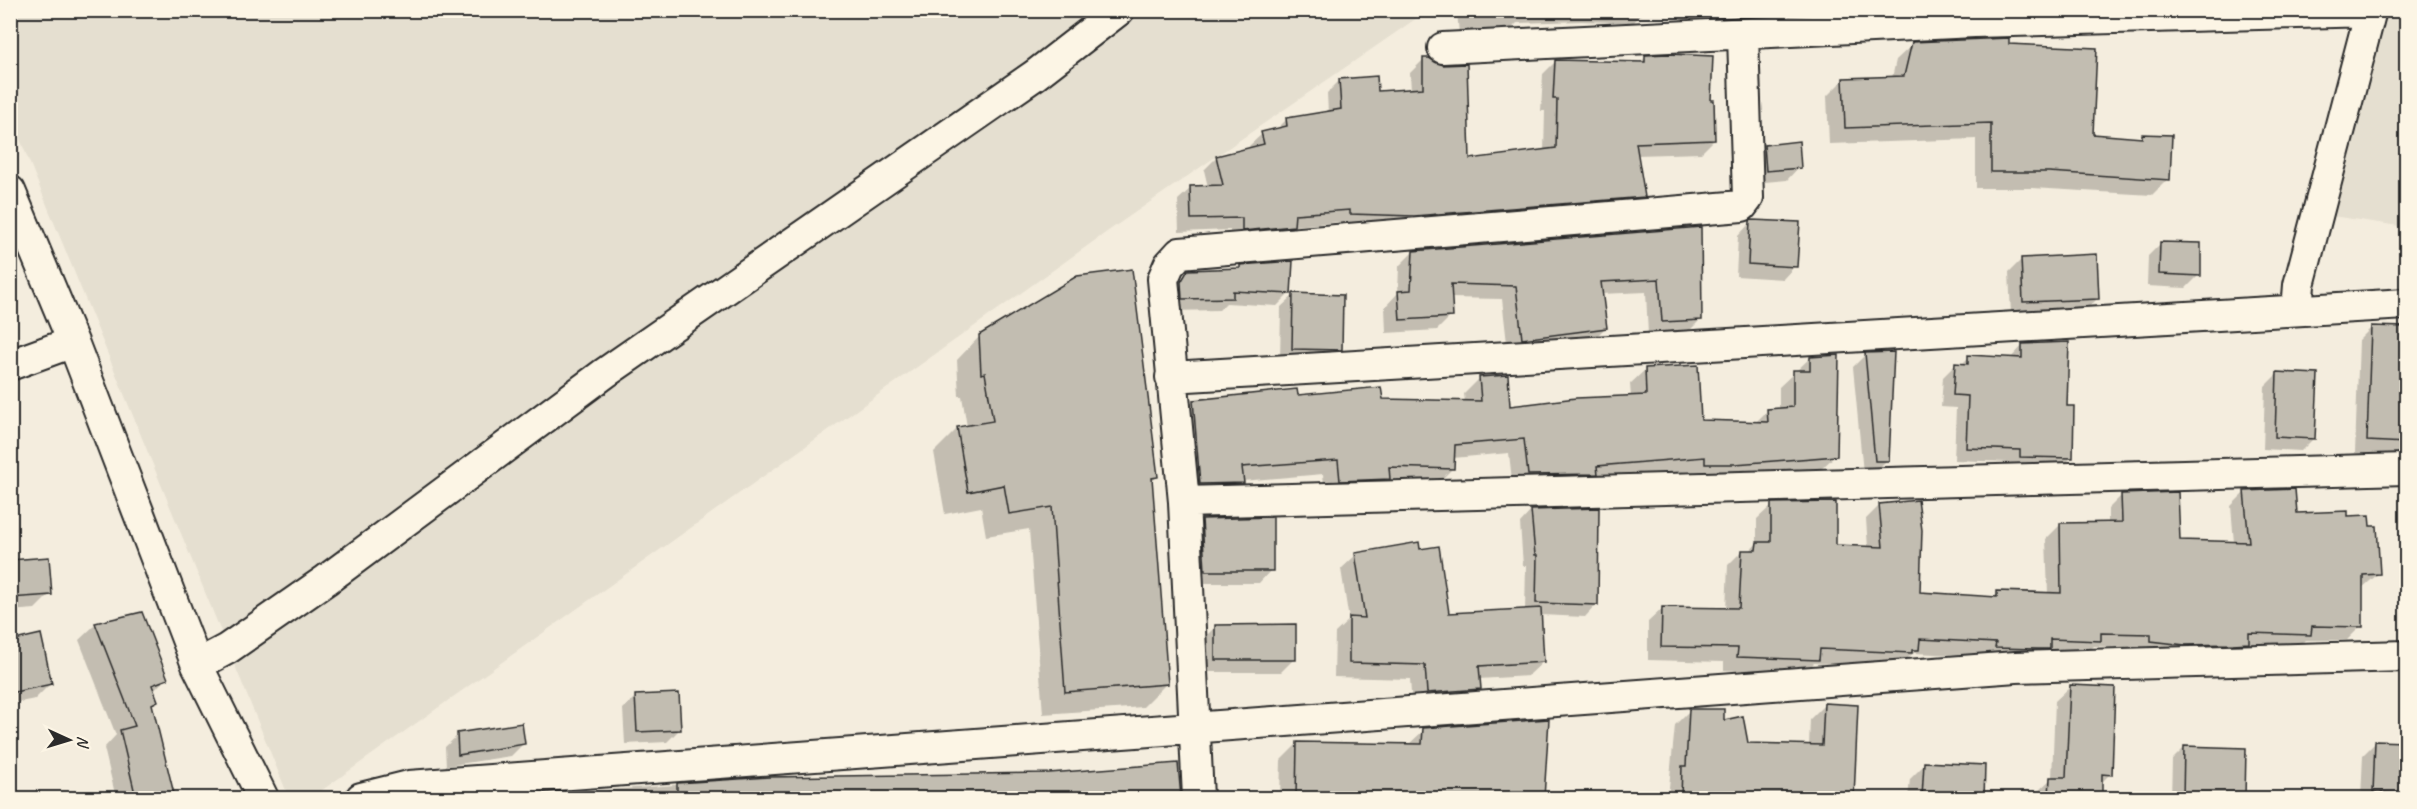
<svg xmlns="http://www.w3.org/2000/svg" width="2417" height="809" viewBox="0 0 2417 809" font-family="Caveat,sans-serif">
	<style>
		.built { fill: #e5dfd0 }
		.shadow { fill: #0003 }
		.building { fill: #c2bdb1; stroke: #2b2b2b; stroke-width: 1.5 }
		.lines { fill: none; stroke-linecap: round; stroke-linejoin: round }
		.minor-casing { stroke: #2b2b2b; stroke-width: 34 }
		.minor { stroke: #fcf5e5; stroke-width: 30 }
	</style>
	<rect width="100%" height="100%" fill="#f4edde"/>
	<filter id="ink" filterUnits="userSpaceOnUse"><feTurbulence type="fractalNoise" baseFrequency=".0167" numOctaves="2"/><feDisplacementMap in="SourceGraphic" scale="12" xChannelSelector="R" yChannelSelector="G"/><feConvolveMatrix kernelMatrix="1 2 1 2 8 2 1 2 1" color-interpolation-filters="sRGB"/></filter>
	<g filter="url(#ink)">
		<path class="built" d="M 10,11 L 1427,11 L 1111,229 L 311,798 L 289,798 L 11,117 Z
			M 2369,11 L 2406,11 L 2406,227 L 2305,212 Z"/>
		<path class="shadow" d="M 1457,10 L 1645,10 L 1633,23 L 1582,21 L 1517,23 L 1508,32 L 1459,35 Z
			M 1913,44 L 2008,46 L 2091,136 L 2138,140 L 2142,135 L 2168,179 L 2152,195 L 2032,188 L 1976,188 L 1976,139 L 1829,144 L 1827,96 L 1843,80 L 1892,78 L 1896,60 Z
			M 1646,57 L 1710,102 L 1714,140 L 1701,153 L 1637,155 L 1643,196 L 1631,209 L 1338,226 L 1338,222 L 1293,226 L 1280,238 L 1230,243 L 1230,230 L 1179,232 L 1178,200 L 1191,188 L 1208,187 L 1204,170 L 1217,157 L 1250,149 L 1249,146 L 1262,134 L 1276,130 L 1286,120 L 1328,113 L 1327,93 L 1340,80 L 1377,92 L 1411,91 L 1410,73 L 1423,60 L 1469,160 L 1544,151 L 1545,111 L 1541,111 L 1543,74 L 1556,61 L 1639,63 Z
			M 1764,146 L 1799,167 L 1787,180 L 1754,183 L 1752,159 Z
			M 1750,223 L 1795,266 L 1783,279 L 1736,276 L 1738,236 Z
			M 1700,228 L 1701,319 L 1687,333 L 1648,335 L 1646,292 L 1601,294 L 1605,328 L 1591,342 L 1508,352 L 1502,299 L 1450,298 L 1451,316 L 1437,330 L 1386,333 L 1385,307 L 1398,293 L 1399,266 L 1413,252 Z
			M 2160,244 L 2199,275 L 2186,288 L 2147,286 L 2148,256 Z
			M 2022,259 L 2098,298 L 2085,311 L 2011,314 L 2009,272 Z
			M 1241,267 L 1290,293 L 1277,306 L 1226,303 L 1219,310 L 1170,311 L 1176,284 L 1189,271 L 1238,270 Z
			M 1294,295 L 1340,349 L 1328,362 L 1280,361 L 1281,307 Z
			M 2372,327 L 2406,328 L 2406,446 L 2397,455 L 2355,453 L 2359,340 Z
			M 980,336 L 1157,477 L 1151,482 L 1166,684 L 1143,707 L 1043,714 L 1029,529 L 986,536 L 981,507 L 945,514 L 934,452 L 957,429 L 967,427 L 962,396 L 959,396 L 957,360 Z
			M 2023,345 L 2066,407 L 2071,458 L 2059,470 L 2008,469 L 2008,462 L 1954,460 L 1956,408 L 1941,407 L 1943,377 L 1955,365 L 1961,365 L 1969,357 L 2010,359 Z
			M 1865,355 L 1887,460 L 1874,473 L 1863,473 L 1853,367 Z
			M 1810,358 L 1836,455 L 1820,470 L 1690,479 L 1690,471 L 1513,490 L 1509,453 L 1453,458 L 1453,468 L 1437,484 L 1325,495 L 1323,474 L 1242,481 L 1227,498 L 1185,499 L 1178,417 L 1193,401 L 1296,396 L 1465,402 L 1464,394 L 1480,378 L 1509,408 L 1631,397 L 1630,384 L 1646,369 L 1700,422 L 1755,423 L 1768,410 L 1779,409 L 1779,387 Z
			M 2278,373 L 2314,438 L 2301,451 L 2263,449 L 2265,386 Z
			M 2245,492 L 2295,515 L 2347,517 L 2378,574 L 2362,588 L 2361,626 L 2347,640 L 2305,640 L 2296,649 L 2137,655 L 2138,648 L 2094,646 L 2086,654 L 1982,656 L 1914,653 L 1896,667 L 1814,663 L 1803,674 L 1724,670 L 1724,662 L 1648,660 L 1648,622 L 1663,608 L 1726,610 L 1728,565 L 1742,551 L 1749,552 L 1757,543 L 1757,519 L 1772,505 L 1834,546 L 1868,548 L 1866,519 L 1880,505 L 1918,594 L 1993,598 L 1998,593 L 2048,594 L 2046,539 L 2060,525 L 2108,524 L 2108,509 L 2122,495 L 2179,542 L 2234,543 L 2231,506 Z
			M 1531,511 L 1596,605 L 1585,617 L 1540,615 L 1543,662 L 1528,676 L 1479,679 L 1479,689 L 1464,704 L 1412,707 L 1410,679 L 1334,677 L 1335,633 L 1349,620 L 1341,569 L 1356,555 L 1419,550 L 1448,615 L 1525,610 L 1526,566 L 1523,566 L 1520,523 Z
			M 1203,520 L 1271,570 L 1259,583 L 1193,583 L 1190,533 Z
			M 10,561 L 50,594 L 35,609 L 10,611 Z
			M 96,624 L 166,678 L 153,692 L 157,701 L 151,706 L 173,798 L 116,798 L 104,748 L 116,735 L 79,640 Z
			M 1215,627 L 1294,659 L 1281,672 L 1203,672 L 1203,639 Z
			M 10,643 L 50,684 L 35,699 L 10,704 Z
			M 2070,687 L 2110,774 L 2101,783 L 2101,798 L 2036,798 L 2036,793 L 2052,778 L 2055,701 Z
			M 635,697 L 680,729 L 667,742 L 625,744 L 623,709 Z
			M 1824,705 L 1857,706 L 1853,798 L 1668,798 L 1675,725 L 1690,710 L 1722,722 L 1746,744 L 1809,746 L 1810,719 Z
			M 1424,730 L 1543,792 L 1551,792 L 1550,798 L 1280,798 L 1281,760 L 1298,743 L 1408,745 Z
			M 458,735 L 524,743 L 511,756 L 446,766 L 445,747 Z
			M 2375,743 L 2406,744 L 2406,798 L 2361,798 L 2363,755 Z
			M 2185,747 L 2245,749 L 2244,798 L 2171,798 L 2172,760 Z
			M 1925,764 L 1984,767 L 1982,798 L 1908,798 L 1910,779 Z
			M 1177,765 L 1180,798 L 599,798 L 608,790 L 769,778 L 1049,774 Z"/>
		<path class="building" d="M 2009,38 L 2009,44 L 2097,48 L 2093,134 L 2142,138 L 2142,134 L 2172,135 L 2170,180 L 2049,172 L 1991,172 L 1991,123 L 1845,128 L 1843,78 L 1904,76 L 1912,42 Z
			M 1668,54 L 1713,56 L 1711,100 L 1714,100 L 1715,140 L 1636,143 L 1645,197 L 1414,216 L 1350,214 L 1350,210 L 1295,214 L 1294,226 L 1242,231 L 1242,218 L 1191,219 L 1190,186 L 1223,185 L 1216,156 L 1264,144 L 1261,132 L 1287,126 L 1286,118 L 1341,109 L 1339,79 L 1377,76 L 1378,91 L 1423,88 L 1423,58 L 1429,58 L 1443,65 L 1467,64 L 1470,159 L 1556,148 L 1557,99 L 1553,99 L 1555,60 L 1645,62 L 1645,55 Z
			M 1799,141 L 1801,168 L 1766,171 L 1764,145 Z
			M 1752,220 L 1800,222 L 1797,267 L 1748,264 L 1750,221 Z
			M 1701,227 L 1702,320 L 1662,322 L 1659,279 L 1601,282 L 1607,328 L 1522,339 L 1516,286 L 1451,284 L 1453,317 L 1400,320 L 1398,291 L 1411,290 L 1413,251 Z
			M 2160,242 L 2201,243 L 2201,276 L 2159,274 Z
			M 2097,254 L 2099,299 L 2023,302 L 2021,258 Z
			M 1293,261 L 1291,294 L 1233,291 L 1233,298 L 1182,299 L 1181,282 L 1188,270 L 1240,268 L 1240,265 Z
			M 1132,269 L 1158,477 L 1152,478 L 1168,684 L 1065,692 L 1052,507 L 1009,514 L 1004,485 L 968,492 L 957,427 L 993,421 L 985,373 L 981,374 L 979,335 L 1077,276 Z
			M 1293,293 L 1343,295 L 1342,350 L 1292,349 Z
			M 2371,326 L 2406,327 L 2406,443 L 2367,441 Z
			M 2069,342 L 2067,406 L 2074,406 L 2073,458 L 2020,457 L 2020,450 L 1966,448 L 1968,396 L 1953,395 L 1955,363 L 1968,364 L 1968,355 L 2022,358 L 2022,344 Z
			M 1894,352 L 1889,461 L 1875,461 L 1865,353 Z
			M 1839,355 L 1837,456 L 1735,464 L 1705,464 L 1705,457 L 1597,466 L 1598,474 L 1528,475 L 1524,439 L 1455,445 L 1454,469 L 1389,467 L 1390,479 L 1340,481 L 1338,460 L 1242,467 L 1244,483 L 1200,484 L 1193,400 L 1297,389 L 1298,395 L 1381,387 L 1383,399 L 1481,401 L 1479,377 L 1508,375 L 1510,406 L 1576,398 L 1646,395 L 1645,368 L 1698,365 L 1701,420 L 1768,422 L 1767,409 L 1793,407 L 1793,370 L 1810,370 L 1810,357 Z
			M 2277,372 L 2318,374 L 2315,439 L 2275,437 Z
			M 2295,489 L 2297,513 L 2348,511 L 2348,516 L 2369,515 L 2370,526 L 2377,526 L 2380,574 L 2363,575 L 2363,627 L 2312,626 L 2311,635 L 2249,633 L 2249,643 L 2233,644 L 2185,645 L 2151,641 L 2151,634 L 2101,633 L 2101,641 L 2050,639 L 2050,649 L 2037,649 L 1995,648 L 1996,643 L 1920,639 L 1919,650 L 1912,650 L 1912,653 L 1820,649 L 1819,660 L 1737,657 L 1738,648 L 1661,647 L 1662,607 L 1739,608 L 1742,550 L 1756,550 L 1757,542 L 1771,542 L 1771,503 L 1836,502 L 1836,545 L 1883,547 L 1879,504 L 1918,500 L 1922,530 L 1920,592 L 1997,597 L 1997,591 L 2061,593 L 2060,523 L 2122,522 L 2121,494 L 2178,492 L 2180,540 L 2249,542 L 2244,491 Z
			M 1599,508 L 1598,605 L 1536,603 L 1537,555 L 1535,555 L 1531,510 Z
			M 1273,517 L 1273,571 L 1205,571 L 1202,519 Z
			M 1419,542 L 1420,549 L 1439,546 L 1449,613 L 1541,608 L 1544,662 L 1479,666 L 1481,689 L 1427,693 L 1425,665 L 1349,663 L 1349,617 L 1365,618 L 1355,553 Z
			M 49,557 L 52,595 L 10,598 L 10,560 Z
			M 142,612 L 168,679 L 152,685 L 158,701 L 152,704 L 175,798 L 136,798 L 120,730 L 135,726 L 95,623 Z
			M 1296,624 L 1296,660 L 1215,660 L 1215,625 Z
			M 41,634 L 52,684 L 10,693 L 10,641 Z
			M 2070,685 L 2115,687 L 2112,775 L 2102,774 L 2102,798 L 2049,798 L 2050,777 L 2066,777 Z
			M 679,693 L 681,730 L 637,732 L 635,695 Z
			M 1824,703 L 1858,705 L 1854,798 L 1681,798 L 1682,766 L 1686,766 L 1689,709 L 1724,709 L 1724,720 L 1743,716 L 1748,743 L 1822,745 Z
			M 1549,719 L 1544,798 L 1296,798 L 1297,742 L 1422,744 L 1423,728 Z
			M 522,723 L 525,744 L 458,755 L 457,733 Z
			M 2375,741 L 2406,742 L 2406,793 L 2373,792 Z
			M 2184,746 L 2246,748 L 2245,798 L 2183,798 Z
			M 1924,762 L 1985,765 L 1984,798 L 1922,798 Z
			M 1178,763 L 1181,798 L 677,798 L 677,783 L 769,777 L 1049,773 Z"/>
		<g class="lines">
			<g class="minor-casing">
				<path id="minor" d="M 1443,48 L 1974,22 L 2371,11
					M 10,191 L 73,342 L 197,665 L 263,798
					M 2297,310 L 2299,285 L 2371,10
					M 10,365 L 73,342
					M 1171,377 L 2406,304
					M 1184,502 L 2406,469
					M 197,665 L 227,649 L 326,580 L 605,373 L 1035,75 L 1119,10
					M 361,798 L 409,786 L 2016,667 L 2406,656
					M 1198,798 L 1184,502 L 1163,279 L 1169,265 L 1180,253 L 1742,206 L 1748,198 L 1743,35"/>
			</g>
			<use href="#minor" class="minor"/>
		</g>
	</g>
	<rect width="2417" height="809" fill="none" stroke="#fcf5e5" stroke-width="36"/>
	<rect x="18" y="18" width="2381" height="773" fill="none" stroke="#2b2b2b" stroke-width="2" filter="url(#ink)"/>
	<g transform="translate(69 740) rotate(94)" stroke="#fcf5e5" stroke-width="4.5" paint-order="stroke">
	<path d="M0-4.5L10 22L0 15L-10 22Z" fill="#2b2b2b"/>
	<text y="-9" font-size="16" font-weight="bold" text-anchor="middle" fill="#2b2b2b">N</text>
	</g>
</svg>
